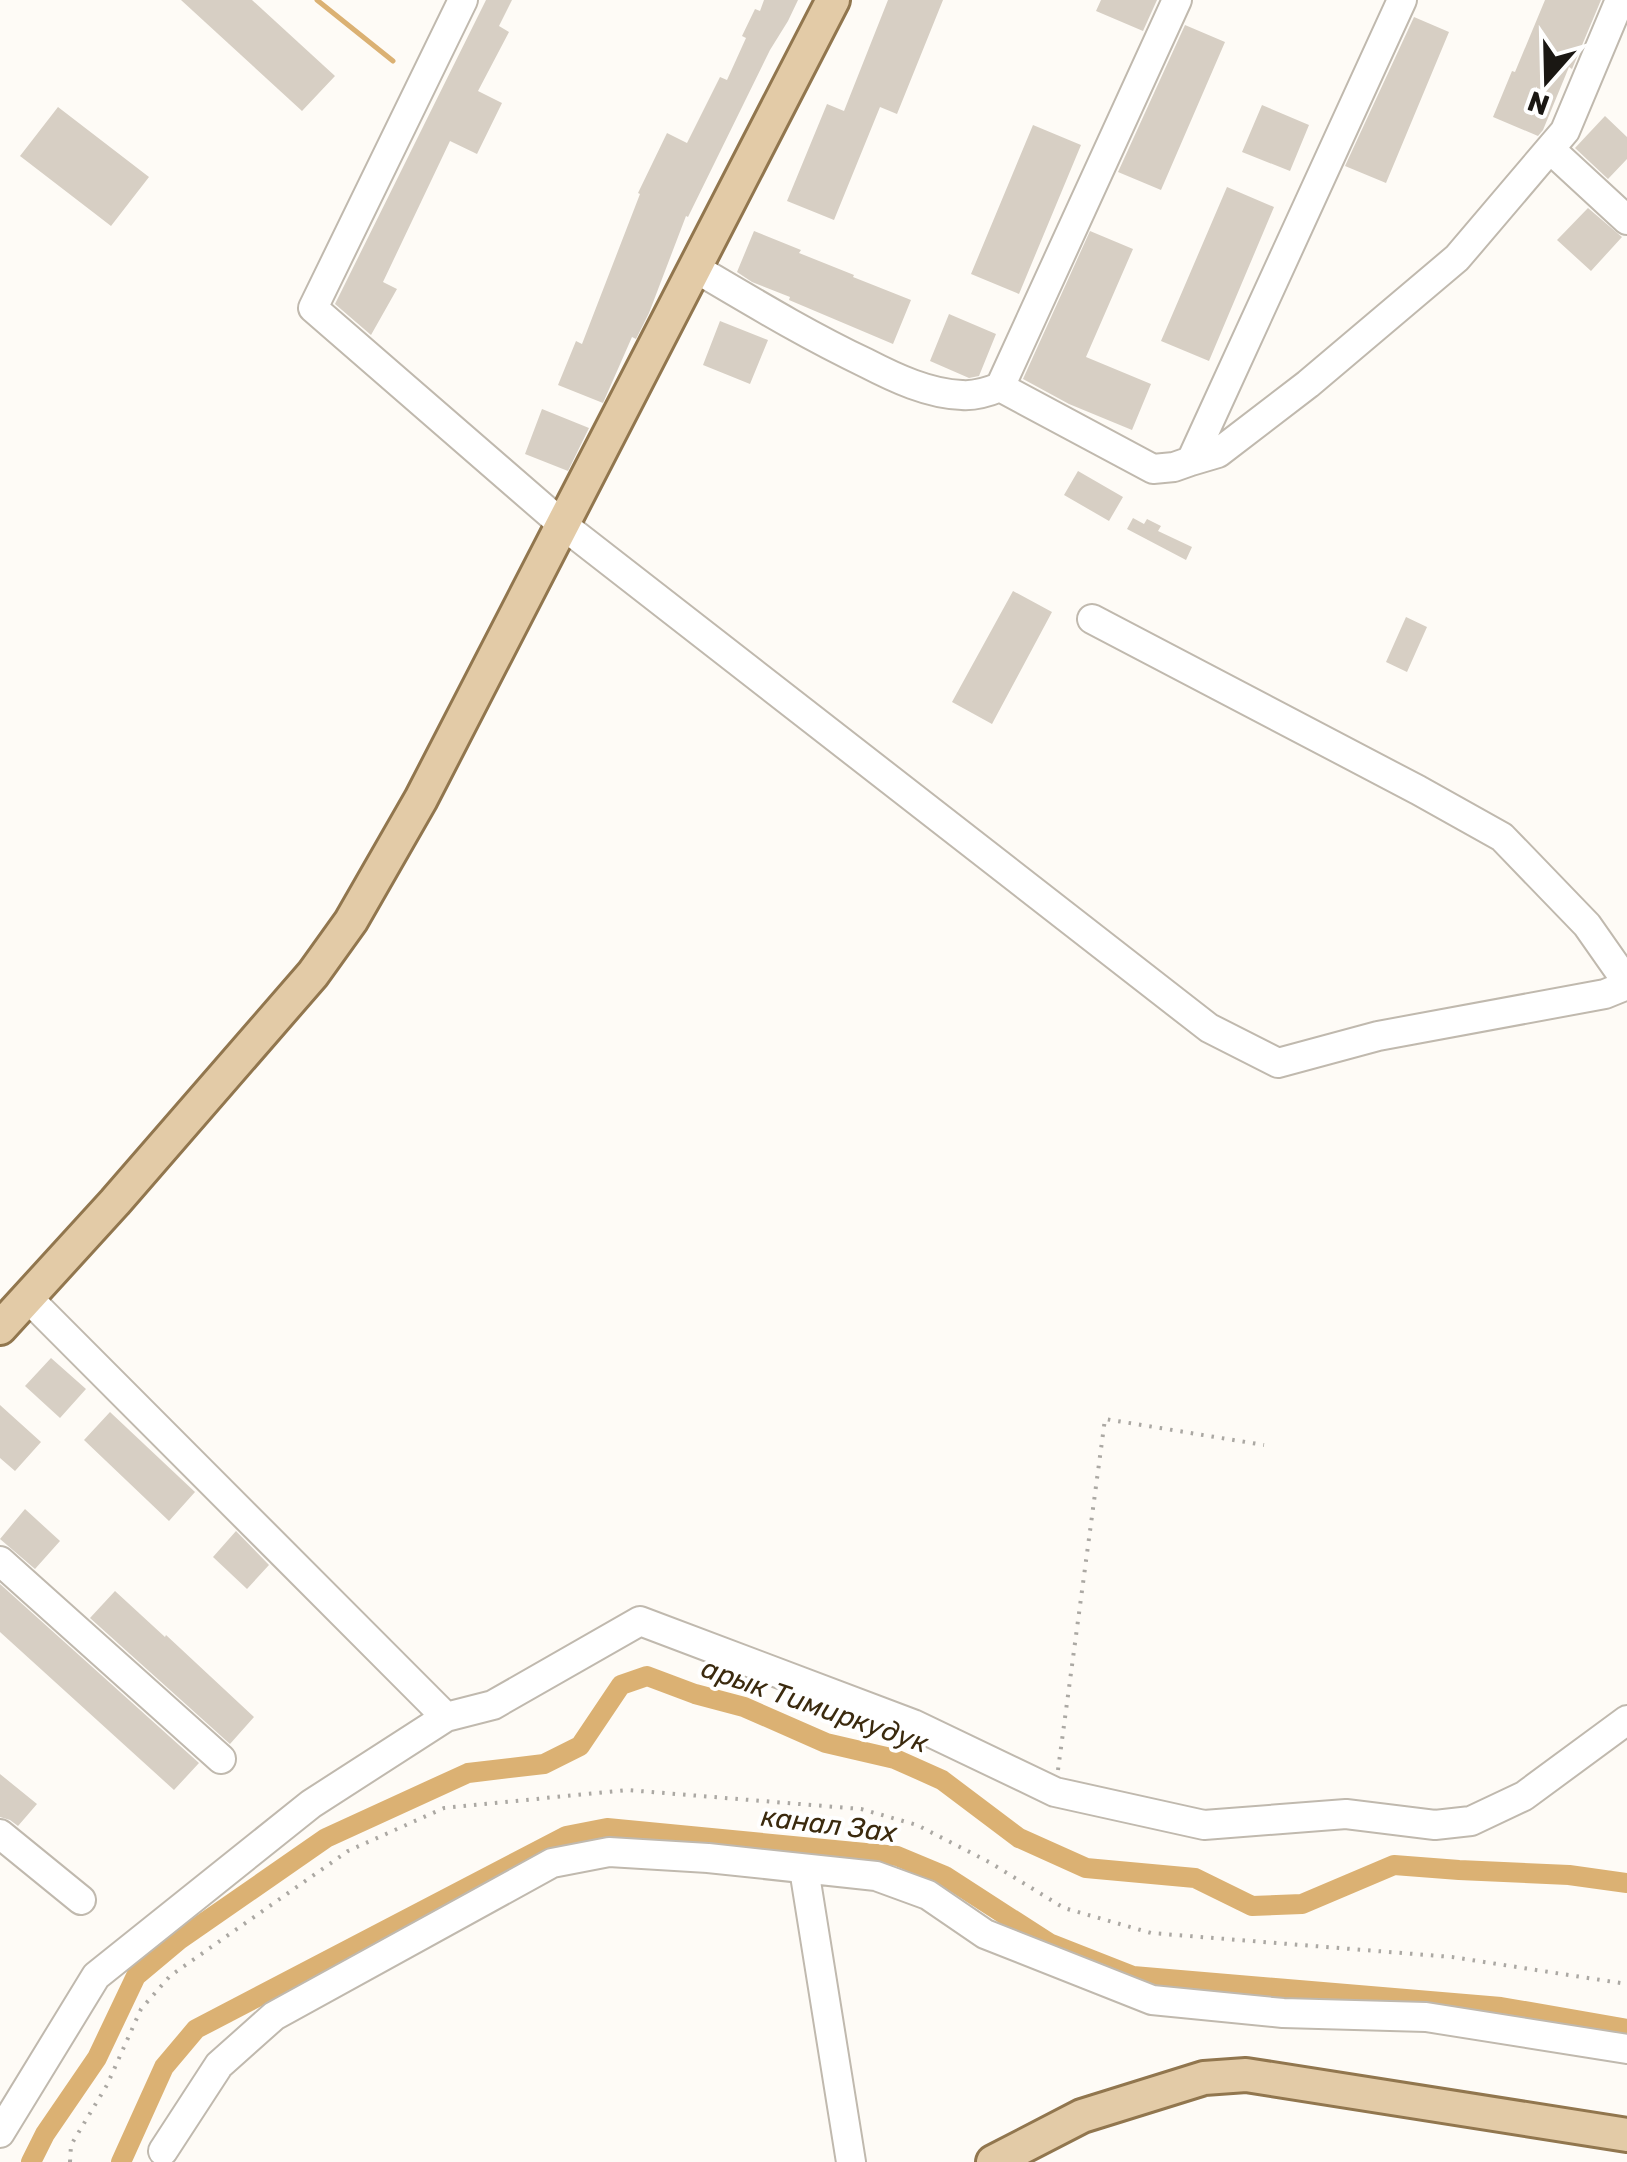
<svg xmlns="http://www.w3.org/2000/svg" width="1627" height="2162" viewBox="0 0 1627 2162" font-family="Rubik,sans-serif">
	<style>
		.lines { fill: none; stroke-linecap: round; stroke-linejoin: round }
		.stream { stroke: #dbb173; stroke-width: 5 }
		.canal { stroke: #dbb173; stroke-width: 20 }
		.building { fill: #d7cfc4 }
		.minor-casing { stroke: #c0b9ae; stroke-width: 32 }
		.major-casing { stroke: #91764e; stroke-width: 38 }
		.path { stroke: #aba8a3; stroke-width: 4; stroke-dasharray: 2.5 8; stroke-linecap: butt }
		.minor { stroke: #fff; stroke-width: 28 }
		.major { stroke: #e3cba7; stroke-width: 32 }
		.labels { text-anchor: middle; stroke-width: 8; stroke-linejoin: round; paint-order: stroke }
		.water-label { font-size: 28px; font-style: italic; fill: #3b2a0e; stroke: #fff }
	</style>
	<rect width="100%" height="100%" fill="#fefbf6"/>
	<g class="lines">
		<path class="stream" d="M 317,0 L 393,61"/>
		<path class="canal" d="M 31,2162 L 45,2134 L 97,2058 L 136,1976 L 179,1940 L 326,1838 L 468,1773 L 544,1764 L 580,1746 L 621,1685 L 647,1676 L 695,1694 L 744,1707 L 826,1743 L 895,1759 L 942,1780 L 1019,1838 L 1086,1868 L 1195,1878 L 1252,1906 L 1302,1904 L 1394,1865 L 1459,1870 L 1569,1875 L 1627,1883
			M 121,2162 L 164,2067 L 196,2029 L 566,1836 L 607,1828 L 897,1856 L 945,1876 L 1049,1943 L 1133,1976 L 1501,2007 L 1627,2029"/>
	</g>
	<path class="building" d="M 181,0 L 252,0 L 335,76 L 302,111 Z
		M 486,0 L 512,0 L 499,26 L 509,32 L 478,91 L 502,103 L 477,154 L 450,141 L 383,282 L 397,289 L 371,335 L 335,304 Z
		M 764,0 L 798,0 L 788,21 L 770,50 L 688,217 L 686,216 L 649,313 L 636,339 L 632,337 L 603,403 L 558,385 L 576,341 L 582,344 L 640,194 L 638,193 L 667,133 L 687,143 L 720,77 L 727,80 L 746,38 L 742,36 L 755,9 L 760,11 Z
		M 888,0 L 943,0 L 897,114 L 880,107 L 834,220 L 787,201 L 827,104 L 844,111 Z
		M 1101,0 L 1157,0 L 1143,31 L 1096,11 Z
		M 1545,0 L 1601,0 L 1572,69 L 1569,67 L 1543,130 L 1538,136 L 1493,117 L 1512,71 L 1515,72 Z
		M 1414,17 L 1449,32 L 1386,183 L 1345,166 Z
		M 1185,25 L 1225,42 L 1161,190 L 1118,172 Z
		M 1262,105 L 1309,125 L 1290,171 L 1242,152 Z
		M 58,107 L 149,177 L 111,226 L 20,156 Z
		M 1605,116 L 1627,137 L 1627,159 L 1608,179 L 1575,148 Z
		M 1033,125 L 1081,145 L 1019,294 L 971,274 Z
		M 1227,187 L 1274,207 L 1209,361 L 1161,341 Z
		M 1588,208 L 1622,237 L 1591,271 L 1557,240 Z
		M 754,231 L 801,250 L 799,253 L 854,275 L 853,277 L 911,300 L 893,344 L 789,300 L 790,297 L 752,282 L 737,272 Z
		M 1090,231 L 1133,249 L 1086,357 L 1151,384 L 1132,430 L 1069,404 L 1023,379 Z
		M 949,314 L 996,334 L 979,376 L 969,378 L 930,361 Z
		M 720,321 L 768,340 L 750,384 L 703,365 Z
		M 542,409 L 589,428 L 568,471 L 525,454 Z
		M 1078,471 L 1123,497 L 1109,521 L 1064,495 Z
		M 1133,518 L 1144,524 L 1147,519 L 1161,526 L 1158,531 L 1192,547 L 1186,560 L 1127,529 Z
		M 1013,591 L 1052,612 L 992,724 L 952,702 Z
		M 1406,617 L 1427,627 L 1407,672 L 1386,662 Z
		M 51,1358 L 86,1389 L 60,1418 L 25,1386 Z
		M 0,1405 L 41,1442 L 15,1471 L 0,1458 Z
		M 110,1412 L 195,1492 L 169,1521 L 84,1440 Z
		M 25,1509 L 60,1541 L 35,1569 L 0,1539 Z
		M 236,1531 L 269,1565 L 247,1589 L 213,1557 Z
		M 0,1584 L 199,1763 L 174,1790 L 0,1632 Z
		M 115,1591 L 165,1637 L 166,1635 L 254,1717 L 230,1744 L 90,1618 Z
		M 0,1774 L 37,1804 L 18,1826 L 10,1820 L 0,1817 Z"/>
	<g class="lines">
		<g class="minor-casing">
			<path id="minor" d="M 463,0 L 313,308 L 563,525 L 1209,1028 L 1278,1063 L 1378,1036 L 1605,994 L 1627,985
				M 1550,149 L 1627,220
				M 695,268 C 751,301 807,335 866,363 C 895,378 929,394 962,395 C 976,396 988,392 1000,387
				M 1000,387 L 1153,469 L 1174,467 L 1191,461 L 1402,0
				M 1000,387 L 1177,0
				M 1191,461 L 1218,453 L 1308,384 L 1457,258 L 1565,131 L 1620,0
				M 1092,619 L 1418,790 L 1502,837 L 1587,925 L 1627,982
				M 27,1297 L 446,1717
				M 0,1561 L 221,1759
				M 0,1834 L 81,1900
				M 804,1869 L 851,2162
				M 0,2133 L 96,1976 L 311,1804 L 446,1717 L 493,1705 L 640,1621 L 913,1724 L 1055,1792 L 1204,1825 L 1346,1814 L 1435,1825 L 1471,1821 L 1524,1796 L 1627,1720
				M 163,2151 L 219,2065 L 274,2016 L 552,1863 L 609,1852 L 708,1858 L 876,1876 L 928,1895 L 985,1934 L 1152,2000 L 1283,2013 L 1426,2017 L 1627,2049"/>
		</g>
		<g class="major-casing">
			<path id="major" d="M 0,1328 L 115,1202 L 313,974 L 351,921 L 421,799 L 833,0
				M 993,2162 L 1082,2116 L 1204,2078 L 1246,2075 L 1627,2135"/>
		</g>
		<path class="path" d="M 1058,1770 L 1105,1419 L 1264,1445
			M 70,2162 L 71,2145 L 107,2085 L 141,2009 L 170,1976 L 348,1851 L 444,1808 L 627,1790 L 861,1809 L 917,1825 L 989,1862 L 1064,1908 L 1151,1933 L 1452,1957 L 1627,1984"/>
		<use href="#minor" class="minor"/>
		<use href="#major" class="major"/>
	</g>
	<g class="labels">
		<g class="water-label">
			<text transform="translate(815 1705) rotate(19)" y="10">арык Тимиркудук</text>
			<text transform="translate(829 1824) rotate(7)" y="10">канал Зах</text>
		</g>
	</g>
	<g transform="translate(1547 80) rotate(200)" stroke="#ffffff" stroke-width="8" paint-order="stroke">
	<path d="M0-8L18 38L0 25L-18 38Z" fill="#1a1713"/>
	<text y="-15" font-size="28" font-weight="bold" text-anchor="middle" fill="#1a1713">N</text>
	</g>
</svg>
